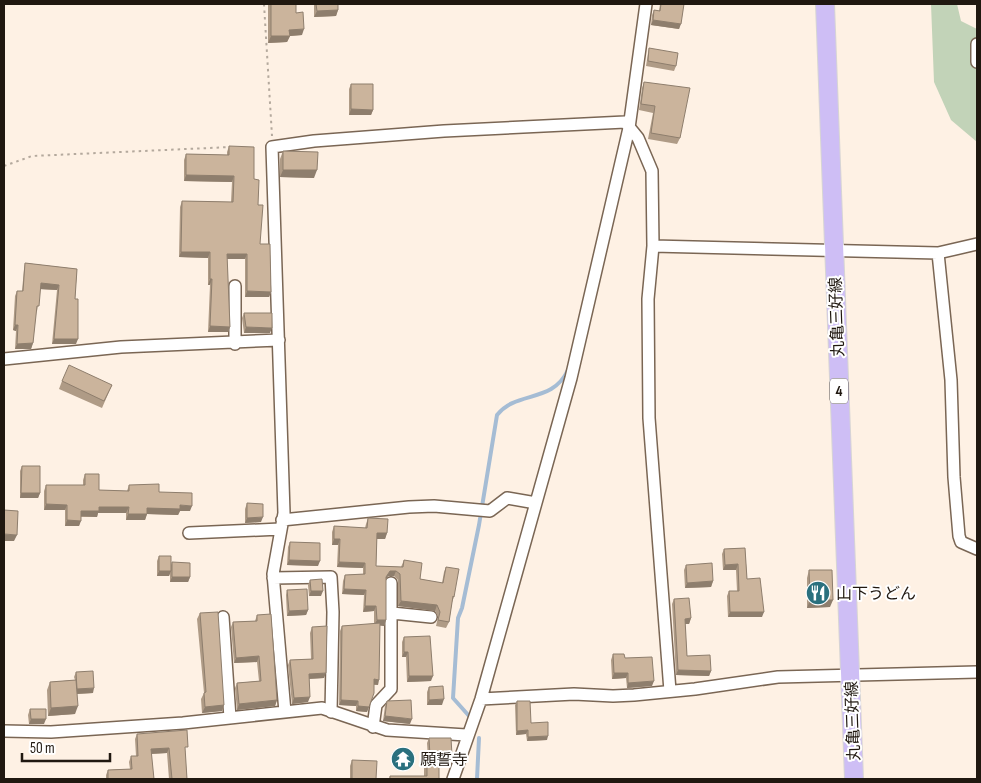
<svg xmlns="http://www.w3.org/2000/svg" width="981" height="783" viewBox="0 0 981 783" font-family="'Sofia Sans Condensed','Noto Sans JP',sans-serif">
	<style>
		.green { fill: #c2d3b8 }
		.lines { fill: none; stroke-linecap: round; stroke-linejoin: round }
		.stream { stroke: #a5bcd4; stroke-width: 4 }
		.minor-casing { stroke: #7a6654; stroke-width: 14 }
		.primary-casing { stroke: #d7d5d4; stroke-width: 20 }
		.path { stroke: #b4a99d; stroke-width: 2; stroke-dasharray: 2.5 4; stroke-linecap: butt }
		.minor { stroke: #fff; stroke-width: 11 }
		.primary { stroke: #cebef5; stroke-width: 18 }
		.wall { fill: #af9b86 }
		.shaded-wall { fill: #8e7e6d }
		.building { fill: #cbb49c; stroke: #8e7e6d }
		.labels { text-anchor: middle; stroke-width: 4; stroke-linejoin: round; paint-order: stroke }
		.shield { fill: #fff; stroke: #635d58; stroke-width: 1 }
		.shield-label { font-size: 15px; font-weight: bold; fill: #201810 }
		.street-label { font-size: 16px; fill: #201810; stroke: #fff }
		.poi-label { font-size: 16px; fill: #201810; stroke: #fff; text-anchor: start }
	</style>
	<rect width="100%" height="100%" fill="#fef1e4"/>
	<path class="green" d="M 931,4 L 957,4 L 961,21 L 977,29 L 977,142 L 951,120 L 934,82 Z"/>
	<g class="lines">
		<path class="stream" d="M 470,717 L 453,698 L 458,618 L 462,608 L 479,525 L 497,415 C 517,390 552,404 568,370
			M 477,779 L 479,738"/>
		<g class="minor-casing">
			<path id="minor" d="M 977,44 L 977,62
				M 653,246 L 938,253 L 977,244
				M 938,253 L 951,380 L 954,477 L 959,536 L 961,542 L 977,549
				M 235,286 L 235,344
				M 4,359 L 121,347 L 279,340
				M 282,520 L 409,507 L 434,506 L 490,511 L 507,498 L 536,503
				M 189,533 L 280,529
				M 273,578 L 331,577 L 333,612 L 331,712
				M 392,613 L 431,617
				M 223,617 L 230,718
				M 481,699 L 574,694 L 613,696 L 634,695 L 695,689 L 778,677 L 977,672
				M 285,712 L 273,574 L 284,513 L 272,147 L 314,141 L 444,131 L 625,122 L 638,138 L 652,171 L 653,246 L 648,299 L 649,418 L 670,691
				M 373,727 L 376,705 L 391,689 L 391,583
				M 4,731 L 51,732 L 183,723 L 322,708 L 387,730 L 466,735
				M 453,779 L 481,699 L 571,378 L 629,128 L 646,4"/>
		</g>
		<g class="primary-casing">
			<path id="primary" d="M 825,4 L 854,779"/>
		</g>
		<path class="path" d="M 264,4 L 272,136
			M 4,166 L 32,156 L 231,147"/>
		<use href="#minor" class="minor"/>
		<use href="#primary" class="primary"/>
	</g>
	<path class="wall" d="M 268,4 L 296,4 L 296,13 L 302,35 L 290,36 L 287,42 L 268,43 Z
		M 314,4 L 338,4 L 338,10 L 336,16 L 314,17 Z
		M 660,4 L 684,4 L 679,29 L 651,25 L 652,15 L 654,10 L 659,11 Z
		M 649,48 L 676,66 L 674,71 L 646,66 L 648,53 Z
		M 644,82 L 680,138 L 677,144 L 648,139 L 653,113 L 639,110 L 642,88 Z
		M 351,84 L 373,110 L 371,115 L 349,115 L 349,89 Z
		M 229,146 L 254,179 L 258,205 L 260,244 L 271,292 L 269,297 L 245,297 L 245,259 L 227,259 L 230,327 L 228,332 L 208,332 L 210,285 L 208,285 L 208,258 L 179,257 L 180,207 L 182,201 L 231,202 L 232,182 L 184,181 L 184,160 L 186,154 L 227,155 L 227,152 Z
		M 283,151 L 314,178 L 280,177 L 280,159 Z
		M 25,263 L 77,269 L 75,299 L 76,344 L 52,344 L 57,290 L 40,289 L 37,311 L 36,311 L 33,343 L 31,349 L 15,349 L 16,331 L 13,330 L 15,296 L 17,291 L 22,291 L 24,269 Z
		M 244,313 L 270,333 L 244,333 L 242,318 Z
		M 62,381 L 112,385 L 102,408 L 59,389 Z
		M 22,466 L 40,493 L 38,498 L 20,498 L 20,471 Z
		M 85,474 L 99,490 L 127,491 L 129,485 L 159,492 L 190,511 L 180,511 L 178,515 L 147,514 L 145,520 L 126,520 L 126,513 L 98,513 L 97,517 L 81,517 L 79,526 L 65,526 L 65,510 L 44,510 L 44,491 L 46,485 L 83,485 L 83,480 Z
		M 247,503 L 261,522 L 245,523 L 245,509 Z
		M 368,518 L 387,533 L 385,539 L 377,539 L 376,566 L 401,567 L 404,560 L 420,579 L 442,583 L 444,572 L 446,567 L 454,597 L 452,602 L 449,622 L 446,628 L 436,626 L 438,617 L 435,611 L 398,606 L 398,580 L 394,576 L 388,576 L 386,580 L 386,620 L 384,626 L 380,625 L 378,685 L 374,685 L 367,712 L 356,711 L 356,706 L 339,705 L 340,631 L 342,626 L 374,624 L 374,611 L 363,612 L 364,595 L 342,594 L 343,581 L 345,575 L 363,574 L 363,568 L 337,567 L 338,545 L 332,545 L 332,532 L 334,526 L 365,528 L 366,524 Z
		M 290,542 L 318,566 L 287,565 L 288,547 Z
		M 745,548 L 747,579 L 762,617 L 728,617 L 727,596 L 729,591 L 737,591 L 736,570 L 723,570 L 722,554 L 724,549 Z
		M 159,556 L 171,565 L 172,562 L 190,577 L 188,582 L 170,582 L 170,573 L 169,576 L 157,576 L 157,561 Z
		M 686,565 L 713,581 L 711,587 L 685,588 L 684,570 Z
		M 809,570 L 830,607 L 807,608 L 807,578 Z
		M 310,580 L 321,596 L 309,596 L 308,585 Z
		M 287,590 L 308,610 L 306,615 L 287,616 L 286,595 Z
		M 674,599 L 691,618 L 689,624 L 685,624 L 687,656 L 711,671 L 709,676 L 676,675 L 672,604 Z
		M 200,613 L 224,705 L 222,711 L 202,713 L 201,699 L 204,693 L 197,619 Z
		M 257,615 L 277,700 L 275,706 L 237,710 L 235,688 L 237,683 L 259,681 L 257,662 L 234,663 L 231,627 L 233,622 L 255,621 Z
		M 312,627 L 324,678 L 309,679 L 308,702 L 292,704 L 288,665 L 290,660 L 311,659 L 310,633 Z
		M 404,637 L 431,681 L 407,682 L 406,657 L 402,657 L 402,642 Z
		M 613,654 L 625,658 L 652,686 L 627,688 L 626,678 L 612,679 L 611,660 Z
		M 76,672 L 93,693 L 77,694 L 75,714 L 48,716 L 47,690 L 50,682 L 75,680 L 74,677 Z
		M 429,687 L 442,705 L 427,705 L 427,692 Z
		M 387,701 L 410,724 L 383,721 L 385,706 Z
		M 517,701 L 531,723 L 547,740 L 527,741 L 526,734 L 516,735 L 515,705 Z
		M 30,709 L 44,724 L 29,724 L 28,715 Z
		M 137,734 L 186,752 L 185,752 L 187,779 L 169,779 L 167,753 L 151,754 L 154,779 L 106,779 L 106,775 L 108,770 L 130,769 L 129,762 L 131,756 L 136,756 L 135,739 Z
		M 429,738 L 450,760 L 439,761 L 439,779 L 389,779 L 390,776 L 424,776 L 424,767 L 428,758 L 427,743 Z
		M 352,760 L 376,779 L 350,779 L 350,766 Z"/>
	<path class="shaded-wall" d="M 105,4 L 127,4 L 126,5 Z
		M 338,10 L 336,16 L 314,17 L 317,11 Z
		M 653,20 L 681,24 L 679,29 L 651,25 Z
		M 304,29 L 302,35 L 290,36 L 287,42 L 268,43 L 271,36 L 289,30 Z
		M 351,109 L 373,110 L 371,115 L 349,115 Z
		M 283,170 L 317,170 L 314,178 L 280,177 Z
		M 186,175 L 234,176 L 232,182 L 184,181 Z
		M 181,252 L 210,252 L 208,258 L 179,257 Z
		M 227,254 L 247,254 L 245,259 L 225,259 Z
		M 210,279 L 212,279 L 210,285 L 208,285 Z
		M 41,283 L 59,285 L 57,290 L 39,289 Z
		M 247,291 L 271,292 L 269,297 L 245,297 Z
		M 15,325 L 18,325 L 16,331 L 13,330 Z
		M 210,326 L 230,327 L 228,332 L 208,332 Z
		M 246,327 L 272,328 L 270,333 L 244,333 Z
		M 54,339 L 78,339 L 76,344 L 52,344 Z
		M 33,343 L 31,349 L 15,349 L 17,344 Z
		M 21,493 L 40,493 L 38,498 L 20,498 Z
		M 46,504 L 67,505 L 65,510 L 44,510 Z
		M 180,505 L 192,506 L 190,511 L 180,511 L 178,515 L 147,514 L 145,520 L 126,520 L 128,514 L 147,508 Z
		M 99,507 L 129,507 L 126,513 L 98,513 L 97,517 L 79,516 L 81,511 Z
		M 263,517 L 261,522 L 245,523 L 247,518 Z
		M 67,520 L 81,521 L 79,526 L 65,526 Z
		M 377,533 L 387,533 L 385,539 L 375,539 Z
		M 4,534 L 17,535 L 14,541 L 4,541 Z
		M 334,539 L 340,539 L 338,545 L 332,545 Z
		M 289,560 L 320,561 L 318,566 L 287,565 Z
		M 339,562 L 365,563 L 363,568 L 337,567 Z
		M 738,564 L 736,570 L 723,570 L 725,565 Z
		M 159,571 L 171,571 L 169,576 L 157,576 Z
		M 390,571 L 396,571 L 394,576 L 388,576 L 384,583 L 386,577 Z
		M 172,577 L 190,577 L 188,582 L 170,582 Z
		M 713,581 L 711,587 L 685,588 L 687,583 Z
		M 344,589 L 366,590 L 364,595 L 342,594 Z
		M 311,591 L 323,591 L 321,596 L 309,596 Z
		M 810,600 L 833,600 L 830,607 L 807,608 Z
		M 401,601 L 437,605 L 435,611 L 398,606 Z
		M 365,606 L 376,606 L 374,611 L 363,612 Z
		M 308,610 L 306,615 L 287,616 L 289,611 Z
		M 730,612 L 764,612 L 762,617 L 728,617 Z
		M 691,618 L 689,624 L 683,624 L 685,619 Z
		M 377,620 L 386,620 L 384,626 L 374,625 Z
		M 404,652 L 408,652 L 406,657 L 402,657 Z
		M 259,656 L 257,662 L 234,663 L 236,658 Z
		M 678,670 L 711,671 L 709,676 L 676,675 Z
		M 326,673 L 324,678 L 307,679 L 309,674 Z
		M 614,673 L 628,673 L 626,678 L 612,679 Z
		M 409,676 L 433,676 L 431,681 L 407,682 Z
		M 374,679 L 379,680 L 378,685 L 373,684 Z
		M 654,681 L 652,686 L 627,688 L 628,683 Z
		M 94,688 L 93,693 L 75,694 L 77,689 Z
		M 310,697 L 308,702 L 292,704 L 294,698 Z
		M 444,699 L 442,705 L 427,705 L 429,700 Z
		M 277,700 L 275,706 L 237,710 L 239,704 Z
		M 341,700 L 358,701 L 356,706 L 339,705 Z
		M 224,705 L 222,711 L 202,713 L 205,707 Z
		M 78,706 L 75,714 L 48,716 L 51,708 Z
		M 358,706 L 369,707 L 367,712 L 356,711 Z
		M 385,716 L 412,719 L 410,724 L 383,721 Z
		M 31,719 L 46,719 L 44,724 L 29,724 Z
		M 528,730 L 526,734 L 516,735 L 517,731 Z
		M 548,736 L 547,740 L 527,741 L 528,737 Z
		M 169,748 L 167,753 L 149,754 L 151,749 Z
		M 452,755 L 450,760 L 428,761 L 430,756 Z"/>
	<path class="building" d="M 271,4 L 296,4 L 296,13 L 303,12 L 304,29 L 289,30 L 290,36 L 271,36 Z
		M 316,4 L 338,4 L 338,10 L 317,11 Z
		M 661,4 L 684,4 L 681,24 L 653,20 L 654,10 L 660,11 Z
		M 649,48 L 678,53 L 676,66 L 648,61 Z
		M 644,82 L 690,88 L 680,138 L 651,133 L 655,106 L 641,104 Z
		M 351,84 L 373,84 L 373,110 L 351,109 Z
		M 229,146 L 254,147 L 254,179 L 259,180 L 258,205 L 263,205 L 260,244 L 270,244 L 271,292 L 247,291 L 247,254 L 227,254 L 230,327 L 210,326 L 212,279 L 210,279 L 210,252 L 181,252 L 182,201 L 233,202 L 234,176 L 186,175 L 186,154 L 229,155 Z
		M 283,151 L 318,152 L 317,170 L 283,170 Z
		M 25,263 L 77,269 L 75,299 L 78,299 L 78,339 L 54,339 L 59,285 L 41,283 L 39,306 L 37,306 L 33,343 L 17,344 L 18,325 L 15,325 L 17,291 L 23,291 Z
		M 244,313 L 272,313 L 272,328 L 246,327 Z
		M 69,365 L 112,385 L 104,401 L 62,381 Z
		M 22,466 L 40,466 L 40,493 L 21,493 Z
		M 85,474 L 99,474 L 99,490 L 129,491 L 129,485 L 159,484 L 159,492 L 192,493 L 192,506 L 180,505 L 180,509 L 147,508 L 147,514 L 128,514 L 129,507 L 99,507 L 99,511 L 81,511 L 81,521 L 67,520 L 67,505 L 46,504 L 46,485 L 85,485 Z
		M 247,503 L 263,504 L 263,517 L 247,518 Z
		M 4,510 L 18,511 L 17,535 L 4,534 Z
		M 368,518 L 388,519 L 387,533 L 377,533 L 376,566 L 403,567 L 404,560 L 422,563 L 420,579 L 443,583 L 446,567 L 459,569 L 454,597 L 453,596 L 449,622 L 438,620 L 440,612 L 437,605 L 401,601 L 400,574 L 396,571 L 390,571 L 386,577 L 386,620 L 377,620 L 376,606 L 365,606 L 366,590 L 344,589 L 345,575 L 365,574 L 365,563 L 339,562 L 340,539 L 334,539 L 334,526 L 367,528 Z
		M 290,542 L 320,543 L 320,561 L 289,560 Z
		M 745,548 L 747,579 L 760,578 L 764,612 L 730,612 L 729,591 L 739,591 L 738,564 L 725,565 L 724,549 Z
		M 159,556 L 171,556 L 171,571 L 159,571 Z
		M 172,562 L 190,563 L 190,577 L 172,577 Z
		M 712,563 L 713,581 L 687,583 L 686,565 Z
		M 809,570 L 832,570 L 833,600 L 810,600 Z
		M 322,579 L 323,591 L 311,591 L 310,580 Z
		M 307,589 L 308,610 L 289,611 L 287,590 Z
		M 689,598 L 691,618 L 685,619 L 687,656 L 710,655 L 711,671 L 678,670 L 674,599 Z
		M 218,612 L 224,705 L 205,707 L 204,693 L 206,692 L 200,613 Z
		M 271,614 L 277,700 L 239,704 L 237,683 L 261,681 L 259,656 L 236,658 L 233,622 L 257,621 L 257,615 Z
		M 380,623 L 379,680 L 374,679 L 374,693 L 369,707 L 358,706 L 358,701 L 341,700 L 342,626 Z
		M 327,626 L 326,673 L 309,674 L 310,697 L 294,698 L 290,660 L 313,659 L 312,627 Z
		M 430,636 L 433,676 L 409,676 L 408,652 L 404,652 L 404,637 Z
		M 613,654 L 624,654 L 625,658 L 652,657 L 654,681 L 628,683 L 628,673 L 614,673 Z
		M 93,671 L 94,688 L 77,689 L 76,672 Z
		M 76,680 L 78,706 L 51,708 L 50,682 Z
		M 443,686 L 444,699 L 429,700 L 429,687 Z
		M 411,700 L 412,719 L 385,716 L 387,701 Z
		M 517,701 L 530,701 L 531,723 L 548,722 L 548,736 L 528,737 L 528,730 L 517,731 Z
		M 30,709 L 46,709 L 46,719 L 31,719 Z
		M 187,730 L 188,747 L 185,747 L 187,779 L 172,779 L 169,748 L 151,749 L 154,779 L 108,779 L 108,770 L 132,769 L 131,756 L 138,756 L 137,734 Z
		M 429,738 L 451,738 L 452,755 L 430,756 Z
		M 427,758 L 439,758 L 439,779 L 390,779 L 390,776 L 427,776 Z
		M 352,760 L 377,761 L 376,779 L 352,779 Z"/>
	<defs>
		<g id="restaurant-disc" transform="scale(1.25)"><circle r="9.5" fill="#2a707e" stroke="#fff"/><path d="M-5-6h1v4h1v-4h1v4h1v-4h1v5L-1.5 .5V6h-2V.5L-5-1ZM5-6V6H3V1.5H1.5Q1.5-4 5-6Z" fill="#fff"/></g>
		<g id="temple-disc" transform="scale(1.25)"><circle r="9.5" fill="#2a707e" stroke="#fff"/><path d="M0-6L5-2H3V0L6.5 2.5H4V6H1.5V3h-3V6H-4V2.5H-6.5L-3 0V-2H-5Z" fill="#fff"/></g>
	</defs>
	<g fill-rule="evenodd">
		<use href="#restaurant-disc" x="818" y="593"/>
		<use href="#temple-disc" x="403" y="759"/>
	</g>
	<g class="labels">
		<rect class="shield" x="830" y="378.5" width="18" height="25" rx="4"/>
		<g class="shield-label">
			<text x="839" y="396">4</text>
		</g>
		<g class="street-label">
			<text transform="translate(836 317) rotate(-92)" y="6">丸亀三好線</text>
			<text transform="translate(852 721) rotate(-92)" y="6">丸亀三好線</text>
		</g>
		<g class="poi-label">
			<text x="836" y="599">山下うどん</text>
			<text x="420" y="765">願誓寺</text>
		</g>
	</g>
	<rect width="981" height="783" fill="none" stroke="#201810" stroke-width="10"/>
	<path d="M22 753v8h88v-8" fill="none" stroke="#201810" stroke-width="2.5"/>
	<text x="30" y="753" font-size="15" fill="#201810" stroke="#ffffff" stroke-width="4" paint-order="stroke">50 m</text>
</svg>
